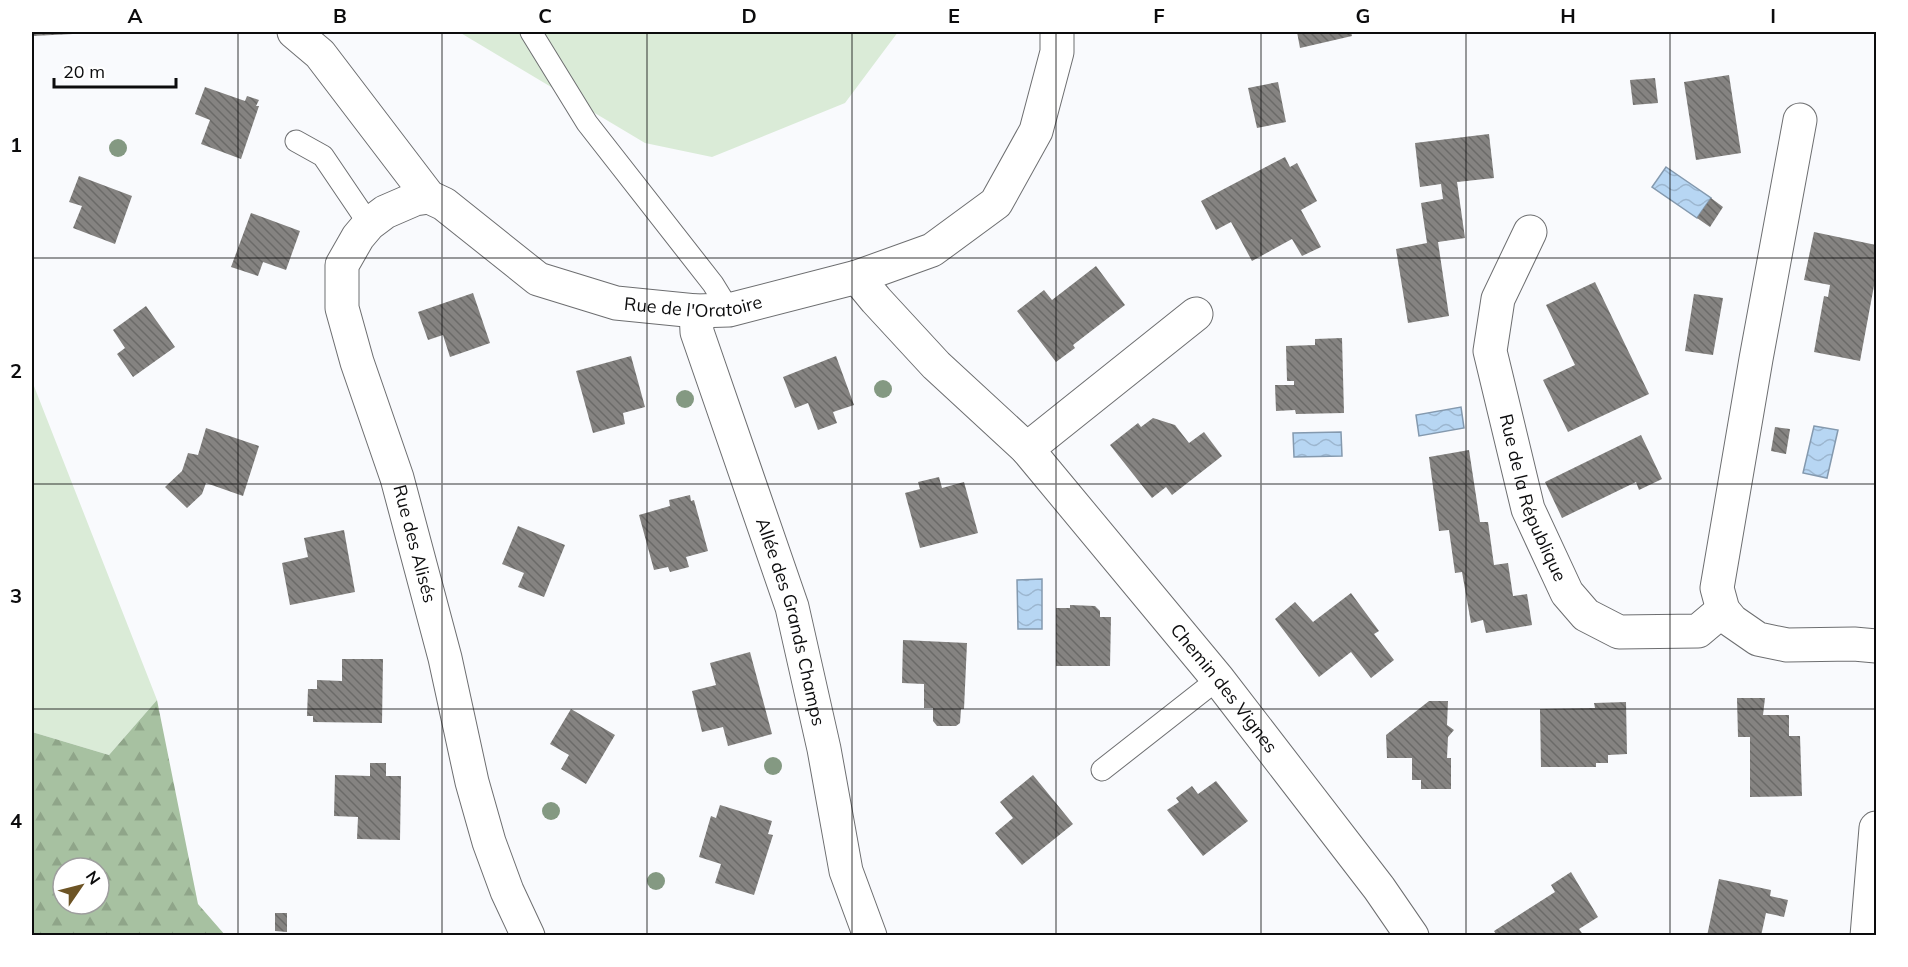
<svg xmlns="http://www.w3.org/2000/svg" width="1908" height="967" viewBox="0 0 1908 967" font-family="Mulish,sans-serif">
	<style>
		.green { fill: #daebd7 }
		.forest { fill: url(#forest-firs); fill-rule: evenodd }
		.water { fill: url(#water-waves); stroke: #8499ae; stroke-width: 1.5 }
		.building { fill: url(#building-back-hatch) }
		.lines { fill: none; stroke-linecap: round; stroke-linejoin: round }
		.lane-casing { stroke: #6d6e70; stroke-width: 23 }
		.street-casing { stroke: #6d6e70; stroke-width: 35 }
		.secondary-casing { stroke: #6d6e70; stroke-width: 35 }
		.lane { stroke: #fff; stroke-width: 21 }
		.street { stroke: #fff; stroke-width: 33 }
		.secondary { stroke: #fff; stroke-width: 33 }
		.tree { fill: #849982 }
		.grid { fill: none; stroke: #0c0c0d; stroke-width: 1.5; stroke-opacity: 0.55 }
		.labels { text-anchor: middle; stroke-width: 4.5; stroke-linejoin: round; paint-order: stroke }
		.street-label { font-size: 18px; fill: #0c0c0d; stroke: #fff }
		.neatline { fill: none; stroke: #0c0c0d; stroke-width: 2 }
		.grid-label { font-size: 20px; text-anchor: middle; font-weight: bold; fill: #0c0c0d }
	</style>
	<defs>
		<pattern id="forest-firs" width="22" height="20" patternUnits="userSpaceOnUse" patternTransform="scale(1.5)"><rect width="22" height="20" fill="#a7c1a1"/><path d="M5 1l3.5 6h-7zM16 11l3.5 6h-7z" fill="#8fa589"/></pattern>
		<pattern id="water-waves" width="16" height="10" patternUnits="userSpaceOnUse" patternTransform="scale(1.5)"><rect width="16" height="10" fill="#b7d6f3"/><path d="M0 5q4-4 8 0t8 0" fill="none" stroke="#9cb6cf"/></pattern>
		<pattern id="building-back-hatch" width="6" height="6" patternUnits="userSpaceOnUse" patternTransform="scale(1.5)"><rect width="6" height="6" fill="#858381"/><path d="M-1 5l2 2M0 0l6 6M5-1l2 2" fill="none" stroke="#6b6a68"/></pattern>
	</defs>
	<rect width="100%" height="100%" fill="#f9fafd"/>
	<path class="green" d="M 459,32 L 898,32 L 845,103 L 712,157 L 645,143 Z
		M 32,381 L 157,700 L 109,755 L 32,732 Z"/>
	<path class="forest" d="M 157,700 L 198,904 L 225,935 L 32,935 L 32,732 L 109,755 ZM 63,868 L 99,868 L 99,904 L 63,904 Z"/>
	<path class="water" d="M 1666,167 L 1711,198 L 1697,218 L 1652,187 Z
		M 1461,407 L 1464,428 L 1419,436 L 1416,415 Z
		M 1814,426 L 1838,430 L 1827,478 L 1803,473 Z
		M 1341,432 L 1342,456 L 1294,457 L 1293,433 Z
		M 1042,579 L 1042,629 L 1018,629 L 1017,580 Z"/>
	<path class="building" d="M 32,32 L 73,32 L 73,34 L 32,36 Z
		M 1297,32 L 1351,32 L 1352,36 L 1300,48 Z
		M 1729,75 L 1741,153 L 1696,160 L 1684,82 Z
		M 1655,78 L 1658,103 L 1633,105 L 1630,80 Z
		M 1278,82 L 1286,122 L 1257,128 L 1248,88 Z
		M 205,87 L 245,101 L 247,96 L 259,100 L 256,106 L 259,106 L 241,159 L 201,144 L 210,120 L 195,114 Z
		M 1489,134 L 1494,178 L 1457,182 L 1465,238 L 1438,242 L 1449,316 L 1408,323 L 1396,249 L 1427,243 L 1421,203 L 1443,199 L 1441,184 L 1420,187 L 1415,143 Z
		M 1285,157 L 1290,167 L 1297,163 L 1317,201 L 1301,210 L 1321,247 L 1302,256 L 1292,239 L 1252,261 L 1231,222 L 1216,230 L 1201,201 Z
		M 79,176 L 132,196 L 115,244 L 73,228 L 82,206 L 69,202 Z
		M 1711,198 L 1723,207 L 1710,227 L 1697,218 Z
		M 251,213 L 300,231 L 286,270 L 263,262 L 258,276 L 231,267 Z
		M 1814,232 L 1876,245 L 1876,275 L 1860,361 L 1814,352 L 1824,296 L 1828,297 L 1830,285 L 1804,280 Z
		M 1096,266 L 1125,305 L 1073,345 L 1075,348 L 1056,362 L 1017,311 L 1044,290 L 1052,300 Z
		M 1595,282 L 1649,394 L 1568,432 L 1543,380 L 1575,365 L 1546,305 Z
		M 473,293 L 490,343 L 450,357 L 443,335 L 428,340 L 418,312 Z
		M 1694,294 L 1723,298 L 1713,355 L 1685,351 Z
		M 146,306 L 175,347 L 133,377 L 117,354 L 125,348 L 113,330 Z
		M 1342,338 L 1344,413 L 1296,414 L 1295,410 L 1276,411 L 1275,385 L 1294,385 L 1294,381 L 1287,381 L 1286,346 L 1315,345 L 1315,339 Z
		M 631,356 L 645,407 L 623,413 L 625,424 L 593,433 L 576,371 Z
		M 836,356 L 854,405 L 833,412 L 837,423 L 818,430 L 808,403 L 795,408 L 783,377 Z
		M 1153,418 L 1175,425 L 1189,443 L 1204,432 L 1222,456 L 1172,495 L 1166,487 L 1152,498 L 1110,445 L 1138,423 L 1141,427 Z
		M 1775,427 L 1790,429 L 1786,454 L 1771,451 Z
		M 206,428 L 259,446 L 243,496 L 206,483 L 202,494 L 187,508 L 165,487 L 182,471 L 188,453 L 198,455 Z
		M 1641,435 L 1662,479 L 1639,490 L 1636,482 L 1562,518 L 1545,482 Z
		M 1469,450 L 1480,522 L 1488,522 L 1494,565 L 1508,563 L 1513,596 L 1527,594 L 1532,625 L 1486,633 L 1483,620 L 1471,623 L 1462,572 L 1455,573 L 1449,530 L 1439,531 L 1429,457 Z
		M 939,477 L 942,488 L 964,482 L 978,533 L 920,548 L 905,493 L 920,489 L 918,482 Z
		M 690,495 L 691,501 L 694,500 L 708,551 L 686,557 L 689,567 L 670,572 L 668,567 L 654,570 L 639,515 L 670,506 L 669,500 Z
		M 518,526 L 565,545 L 544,597 L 518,587 L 524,573 L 502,564 Z
		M 344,530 L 355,592 L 290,605 L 282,563 L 308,557 L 304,538 Z
		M 1351,593 L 1379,631 L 1374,634 L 1394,660 L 1371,678 L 1351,652 L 1319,677 L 1275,619 L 1295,602 L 1313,622 Z
		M 1070,605 L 1095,606 L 1100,611 L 1100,617 L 1111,617 L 1110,666 L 1056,666 L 1056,608 L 1070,608 Z
		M 903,640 L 967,643 L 964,709 L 961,709 L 960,723 L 956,726 L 937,726 L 933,721 L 933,708 L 924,708 L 924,684 L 902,683 Z
		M 750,652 L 772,734 L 728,746 L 723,727 L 702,732 L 692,691 L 716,685 L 710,663 Z
		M 342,659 L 383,659 L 382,723 L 313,722 L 313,716 L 307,716 L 308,689 L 317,689 L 317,680 L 342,681 Z
		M 1737,698 L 1765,698 L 1763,715 L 1789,715 L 1789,736 L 1800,736 L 1802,796 L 1750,797 L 1750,737 L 1738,737 Z
		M 1429,701 L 1448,701 L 1447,725 L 1454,730 L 1448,737 L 1447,758 L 1451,758 L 1451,789 L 1421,789 L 1421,780 L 1412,780 L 1412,758 L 1387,758 L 1386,735 Z
		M 1626,702 L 1627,754 L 1608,755 L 1608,763 L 1596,763 L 1596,767 L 1541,767 L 1540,709 L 1595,708 L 1594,703 Z
		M 571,709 L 615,735 L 586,784 L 561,769 L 569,755 L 550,744 Z
		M 370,763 L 386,763 L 386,776 L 401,776 L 400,840 L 357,839 L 358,817 L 334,816 L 335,775 L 370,776 Z
		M 1033,775 L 1073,824 L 1022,865 L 995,833 L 1013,818 L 1000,802 Z
		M 1216,781 L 1248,821 L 1203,856 L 1167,810 L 1179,802 L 1176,798 L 1192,786 L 1198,794 Z
		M 720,805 L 772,821 L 768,834 L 773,835 L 754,895 L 715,883 L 721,864 L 699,857 L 711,816 L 716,818 Z
		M 1571,872 L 1598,917 L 1579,929 L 1584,936 L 1497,936 L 1494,931 L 1555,892 L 1551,885 Z
		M 1719,879 L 1771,890 L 1770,896 L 1788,900 L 1784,917 L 1766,913 L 1761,936 L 1707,936 Z
		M 275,913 L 287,913 L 287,932 L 275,931 Z"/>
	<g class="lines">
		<g class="lane-casing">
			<path id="lane" d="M 531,32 L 587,123 L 713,284 L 729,310
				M 296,141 L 323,156 L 369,224
				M 1102,770 L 1218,679"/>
		</g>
		<g class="street-casing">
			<g id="street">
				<path id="s1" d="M 294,32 L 320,54 L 429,197 L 444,204 L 538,279 L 616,303 L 696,311 L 729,310 L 857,277 L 932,250 L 996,203 L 1036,131 L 1057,52 L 1057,32"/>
				<path d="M 1800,120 L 1756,359 L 1717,588 L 1723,610 L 1732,621 L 1758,639 L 1787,645 L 1854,644 L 1876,646"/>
				<path id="s2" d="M 429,197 L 415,199 L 385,212 L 369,224 L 358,237 L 342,265 L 342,308 L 357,362 L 397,478 L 445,658 L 472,782 L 489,842 L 507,891 L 528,936"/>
				<path id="s3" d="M 1530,232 L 1498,299 L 1490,351 L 1528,509 L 1567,593 L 1586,615 L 1619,632 L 1698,631 L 1723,610"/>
				<path id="s4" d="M 857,277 L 876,300 L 936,365 L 1027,449 L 1218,679 L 1379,888 L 1412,936"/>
				<path id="s5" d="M 696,311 L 697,332 L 792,607 L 824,749 L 846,871 L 870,936"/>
				<path d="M 1027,449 L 1196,314"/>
			</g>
		</g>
		<g class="secondary-casing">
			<path id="secondary" d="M 1867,936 L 1876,828"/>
		</g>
		<use href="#lane" class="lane"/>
		<use href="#street" class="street"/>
		<use href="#secondary" class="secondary"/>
	</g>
	<g class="tree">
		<circle cx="118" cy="148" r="9"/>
		<circle cx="883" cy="389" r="9"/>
		<circle cx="685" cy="399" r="9"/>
		<circle cx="773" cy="766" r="9"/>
		<circle cx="551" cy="811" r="9"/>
		<circle cx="656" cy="881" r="9"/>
	</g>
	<path class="grid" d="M 238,32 L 238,936M 442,32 L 442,936M 647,32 L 647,936M 852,32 L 852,936M 1056,32 L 1056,936M 1261,32 L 1261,936M 1466,32 L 1466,936M 1670,32 L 1670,936M 32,258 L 1876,258M 32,484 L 1876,484M 32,709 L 1876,709"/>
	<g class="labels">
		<g class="street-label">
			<text dy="6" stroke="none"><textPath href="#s1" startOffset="510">Rue de l'Oratoire</textPath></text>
			<text dy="6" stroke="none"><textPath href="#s3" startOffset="280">Rue de la République</textPath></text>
			<text dy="6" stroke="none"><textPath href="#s2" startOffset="406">Rue des Alisés</textPath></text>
			<text dy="6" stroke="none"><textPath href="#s5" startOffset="326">Allée des Grands Champs</textPath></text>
			<text dy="6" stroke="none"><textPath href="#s4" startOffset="552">Chemin des Vignes</textPath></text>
		</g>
	</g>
	<rect width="1908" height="967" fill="none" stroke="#ffffff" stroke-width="66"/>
	<g transform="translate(81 886) rotate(55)"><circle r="28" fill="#ffffff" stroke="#9e9e9e" stroke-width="1.5"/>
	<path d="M0-4.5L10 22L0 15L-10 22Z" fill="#6d5425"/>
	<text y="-9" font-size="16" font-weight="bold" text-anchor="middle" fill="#0c0c0d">N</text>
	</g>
	<path d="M54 78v9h122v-9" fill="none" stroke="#0c0c0d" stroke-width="3"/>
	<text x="63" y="78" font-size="18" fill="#0c0c0d" stroke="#ffffff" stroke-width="4.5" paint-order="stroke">20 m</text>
	<rect x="33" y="33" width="1842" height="901" class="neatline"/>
	<g class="grid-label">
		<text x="135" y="23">A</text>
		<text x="340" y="23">B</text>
		<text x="545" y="23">C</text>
		<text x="749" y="23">D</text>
		<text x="954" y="23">E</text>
		<text x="1159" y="23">F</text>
		<text x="1363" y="23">G</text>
		<text x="1568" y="23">H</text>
		<text x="1773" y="23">I</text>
		<text x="16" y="152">1</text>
		<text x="16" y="378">2</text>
		<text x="16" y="603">3</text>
		<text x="16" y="828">4</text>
	</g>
</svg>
